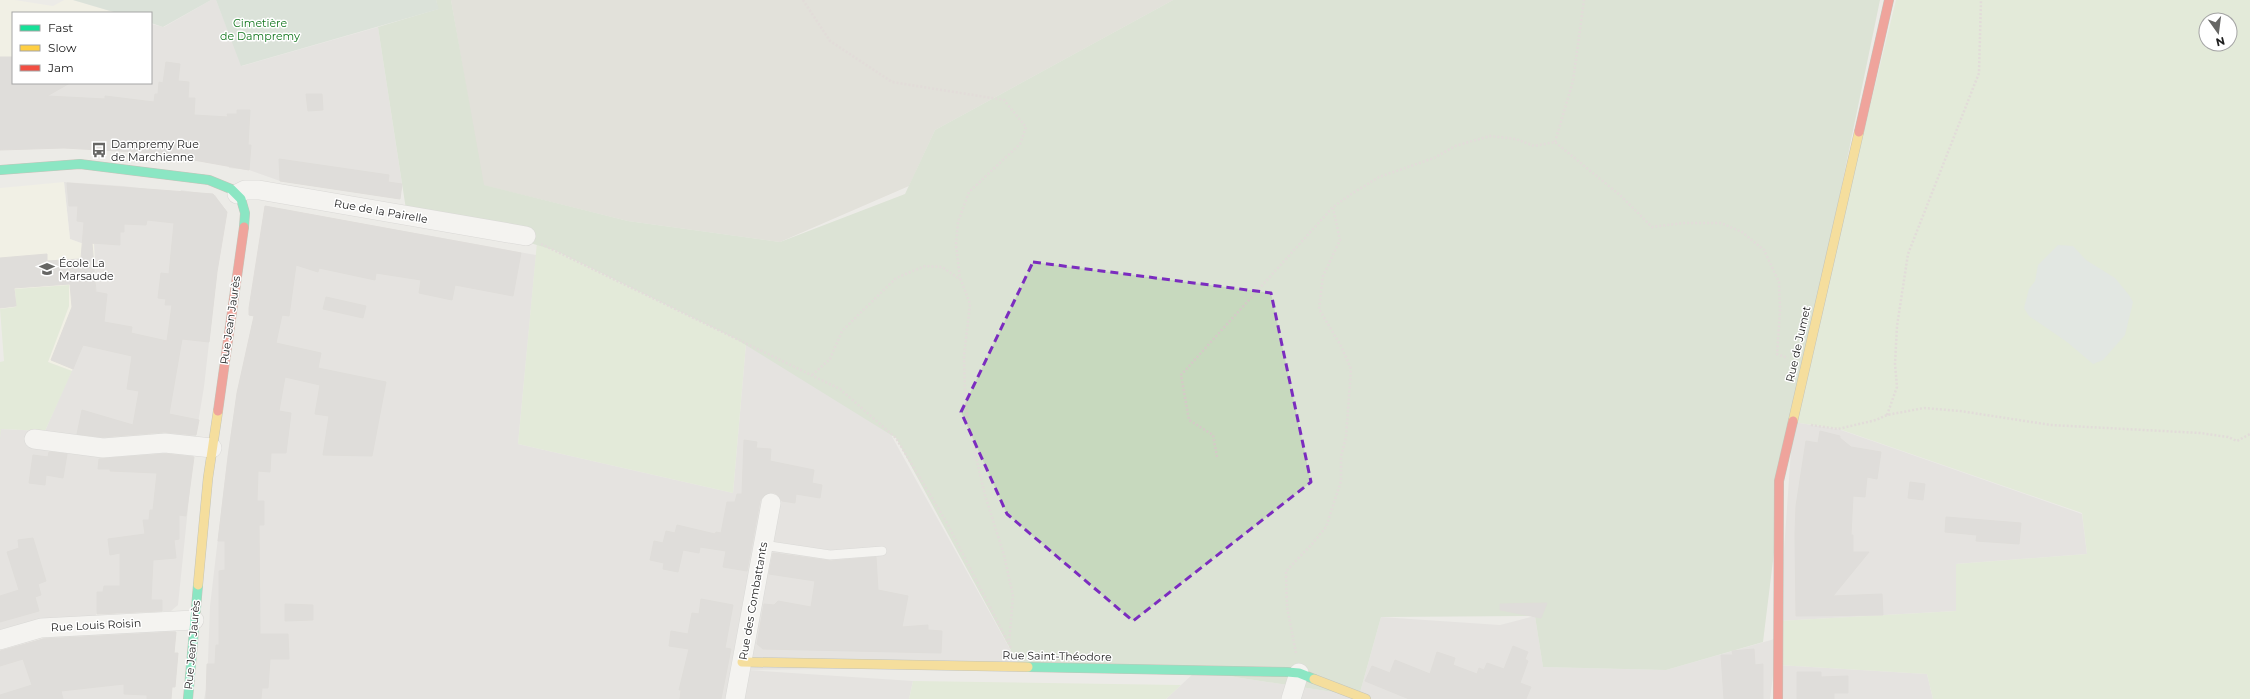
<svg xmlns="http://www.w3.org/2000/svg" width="2250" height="699" viewBox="0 0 2250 699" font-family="Montserrat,sans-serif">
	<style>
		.residential { fill: #dbdad8 }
		.education { fill: #f5f5e3 }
		.construction { fill: #d5d4c9 }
		.grass { fill: #d8e8c8; fill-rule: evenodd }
		.forest { fill: #c7d9be }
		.wetland { fill: #d5e2db }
		.cemetery { fill: #c6d7c7 }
		.building { fill: #cfcdca; stroke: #cfccc8; fill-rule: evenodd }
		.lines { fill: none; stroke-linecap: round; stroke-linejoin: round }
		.lane-casing { stroke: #c3c3c1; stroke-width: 10 }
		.street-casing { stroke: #c3c3c1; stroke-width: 20 }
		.fast-casing { stroke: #939580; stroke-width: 10 }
		.slow-casing { stroke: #939580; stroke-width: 10 }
		.jam-casing { stroke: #939580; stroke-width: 10 }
		.path { stroke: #d5cac7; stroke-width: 2.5; stroke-dasharray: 2 2; stroke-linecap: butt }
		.lane { stroke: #fcfcfb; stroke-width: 9 }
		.street { stroke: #fcfcfb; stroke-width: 19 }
		.fast { stroke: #16e098; stroke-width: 9 }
		.slow { stroke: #ffcf43; stroke-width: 9 }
		.jam { stroke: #f24e42; stroke-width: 9 }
		.marked { fill: none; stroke: #7b2cbf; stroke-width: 3; stroke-dasharray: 8 5; stroke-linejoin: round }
		.labels { text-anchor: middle; stroke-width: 3; stroke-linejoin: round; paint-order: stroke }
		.park-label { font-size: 11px; fill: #13761e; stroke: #fff }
		.poi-label { font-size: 11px; fill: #1e1e1e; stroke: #fff; text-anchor: start }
		.street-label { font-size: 11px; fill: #1e1e1e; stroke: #fff }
	</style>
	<rect width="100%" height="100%" fill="#ecebe7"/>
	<path class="residential" d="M 211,0 L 216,0 L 242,66 L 378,27 L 402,184 L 400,199 L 280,181 L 249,170 L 229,168 L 229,166 L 172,156 L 128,151 L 0,97 L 70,83 L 151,83 L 151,24 L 164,27 Z
		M 64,182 L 123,186 L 180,193 L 181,190 L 215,195 L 227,212 L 217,272 L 204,387 L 195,441 L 148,434 L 147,439 L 194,450 L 178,605 L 171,611 L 97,611 L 96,616 L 0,635 L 0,429 L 45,431 L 97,312 L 94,244 L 81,243 L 70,239 Z
		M 265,206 L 536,255 L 518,444 L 733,493 L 746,344 L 890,433 L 1020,667 L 748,670 L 913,681 L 909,699 L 204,699 L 207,685 L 210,606 L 228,452 L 237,393 L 254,316 L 249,315 Z
		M 1793,422 L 1838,429 L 2082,514 L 2087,554 L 1956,564 L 1956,611 L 1779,621 Z
		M 1535,616 L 1543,667 L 1666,670 L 1778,638 L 1770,699 L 1166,699 L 1196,671 L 1359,696 L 1381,617 L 1500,625 Z
		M 171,628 L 176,632 L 174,653 L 178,653 L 175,687 L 172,687 L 171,699 L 0,699 L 0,651 L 42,639 L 46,634 Z
		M 1778,665 L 1927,674 L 1933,699 L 1778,699 Z"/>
	<path class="education" d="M 0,0 L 15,0 L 53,6 L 64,0 L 73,0 L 117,13 L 13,13 L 13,83 L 0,97 Z
		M 64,182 L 70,239 L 81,243 L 94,244 L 97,312 L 72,371 L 48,362 L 69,306 L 15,290 L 17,307 L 0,309 L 0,188 Z"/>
	<path class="construction" d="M 451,0 L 1173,0 L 935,130 L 909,186 L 780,242 L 628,221 L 483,185 Z"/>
	<path class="grass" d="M 1896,0 L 2250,0 L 2250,699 L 1933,699 L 1927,674 L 1778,665 L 1778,621 L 1956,611 L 1956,564 L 2087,554 L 2082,513 L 1839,429 L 1793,422 ZM 2206,20 L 2230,20 L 2230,44 L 2206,44 Z
		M 537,242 L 746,344 L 733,493 L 518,444 Z
		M 69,285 L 69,306 L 48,362 L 72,371 L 45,431 L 1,429 L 0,439 L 0,362 L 4,361 L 0,309 L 16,307 L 15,289 Z
		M 913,681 L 1181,685 L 1166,699 L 909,699 Z"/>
	<path class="forest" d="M 436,0 L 451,0 L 484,185 L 628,221 L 780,242 L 905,194 L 935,130 L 1173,0 L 1880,0 L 1786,455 L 1763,642 L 1666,670 L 1543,667 L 1535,616 L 1381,617 L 1359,696 L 1196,671 L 1020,667 L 896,438 L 736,339 L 554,250 L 482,229 L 407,216 L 378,27 L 438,9 Z"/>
	<path class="wetland" d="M 2058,245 L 2073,246 L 2086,260 L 2115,278 L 2129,295 L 2133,302 L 2125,335 L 2103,360 L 2093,364 L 2067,342 L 2029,316 L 2024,308 L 2029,289 L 2035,281 L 2038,265 Z"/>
	<path class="cemetery" d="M 73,0 L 211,0 L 163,27 L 151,23 L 151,13 L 117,13 Z
		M 216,0 L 436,0 L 439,9 L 241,66 Z"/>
	<path class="building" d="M 0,57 L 13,57 L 13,83 L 70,83 L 47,96 L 105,99 L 105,96 L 154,102 L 155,94 L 158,94 L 159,82 L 163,83 L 166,62 L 180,64 L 178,81 L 189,82 L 188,98 L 195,98 L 194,115 L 228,117 L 227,114 L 237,114 L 237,110 L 250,110 L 248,145 L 251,145 L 249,170 L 155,153 L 64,148 L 0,150 Z
		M 306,94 L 322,94 L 323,110 L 308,111 Z
		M 279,159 L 389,175 L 388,182 L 402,184 L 400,199 L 280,181 Z
		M 67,183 L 213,194 L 227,212 L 217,272 L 209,342 L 182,339 L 169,414 L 199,420 L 196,435 L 164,432 L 103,437 L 77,434 L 82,410 L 133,425 L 139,391 L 127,389 L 132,356 L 83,345 L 73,369 L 51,360 L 72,307 L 70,284 L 14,288 L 16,306 L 0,308 L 0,258 L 47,254 L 47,261 L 81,259 L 84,222 L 77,221 L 78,206 L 69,206 ZM 147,220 L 174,223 L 169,274 L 161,273 L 158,298 L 166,299 L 165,305 L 172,305 L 167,341 L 131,333 L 132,327 L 104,322 L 107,294 L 96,292 L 92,243 L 120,245 L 120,232 L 124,232 L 124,224 L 146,225 Z
		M 265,206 L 521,253 L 513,296 L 455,285 L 452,300 L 419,293 L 421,280 L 376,273 L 375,280 L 319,268 L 318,272 L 296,265 L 289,316 L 282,315 L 276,343 L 321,353 L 318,368 L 386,382 L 372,456 L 323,455 L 329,416 L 315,414 L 320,385 L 285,377 L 279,411 L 291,413 L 286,453 L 271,453 L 270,472 L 258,471 L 257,501 L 264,501 L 264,525 L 259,525 L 260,634 L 288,634 L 289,659 L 270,659 L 268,688 L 262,688 L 261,699 L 206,699 L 207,664 L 215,664 L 216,645 L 219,645 L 219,571 L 225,570 L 225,541 L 218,541 L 228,458 L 237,393 L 254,316 L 249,315 L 249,308 Z
		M 326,297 L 366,306 L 363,318 L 323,309 Z
		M 1820,431 L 1840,436 L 1840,438 L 1851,447 L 1881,452 L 1877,479 L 1867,477 L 1865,497 L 1853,496 L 1851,535 L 1853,535 L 1853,552 L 1869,552 L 1833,596 L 1882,594 L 1883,615 L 1796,616 L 1795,534 L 1796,506 L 1806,441 L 1818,443 Z
		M 744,440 L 757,442 L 756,448 L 771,449 L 770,461 L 814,470 L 812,483 L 822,485 L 820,498 L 796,494 L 795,503 L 782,501 L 778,495 L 773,492 L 763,496 L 760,501 L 747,571 L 723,567 L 726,551 L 700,547 L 699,553 L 683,550 L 678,572 L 663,569 L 664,563 L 650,560 L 654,541 L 663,543 L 666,531 L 675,533 L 677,525 L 715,534 L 716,532 L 721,533 L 727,502 L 735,502 L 737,494 L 742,494 Z
		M 49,452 L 67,454 L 63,478 L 46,475 L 45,485 L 29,483 L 33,455 L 48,457 Z
		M 165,454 L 194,457 L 186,516 L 179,515 L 179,539 L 174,540 L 176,558 L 153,560 L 151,600 L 162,600 L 162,611 L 97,614 L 97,592 L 103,592 L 104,586 L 120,586 L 120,553 L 110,555 L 108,539 L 145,534 L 143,520 L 149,520 L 150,510 L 153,510 L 157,473 L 110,471 L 110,469 L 98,469 L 99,459 Z
		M 1910,482 L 1925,484 L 1923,500 L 1908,498 Z
		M 1946,517 L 2021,523 L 2019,544 L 1976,541 L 1977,535 L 1945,532 Z
		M 33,538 L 46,581 L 38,584 L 41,595 L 35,597 L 39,611 L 0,622 L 0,596 L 19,590 L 7,552 L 19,548 L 18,540 Z
		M 773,553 L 831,561 L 876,557 L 878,590 L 908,596 L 902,627 L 928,625 L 928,630 L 942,631 L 941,653 L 763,649 L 757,644 L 764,604 L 774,605 L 778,601 L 811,607 L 815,581 L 769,574 Z
		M 701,599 L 733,605 L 725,648 L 731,649 L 721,699 L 680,699 L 681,690 L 679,690 L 689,649 L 669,646 L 671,631 L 688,634 L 692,613 L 699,614 Z
		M 1547,603 L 1541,618 L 1500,610 L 1500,604 Z
		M 285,604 L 313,605 L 313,620 L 285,621 Z
		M 176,632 L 174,653 L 178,653 L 175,687 L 172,687 L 171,699 L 147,699 L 147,695 L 124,694 L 124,684 L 61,691 L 63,699 L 0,699 L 0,695 L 32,685 L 23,659 L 0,666 L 0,651 L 43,639 Z
		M 1513,646 L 1528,652 L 1525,659 L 1528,661 L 1520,683 L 1531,687 L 1526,699 L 1409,699 L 1365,681 L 1372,666 L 1390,673 L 1395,660 L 1430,674 L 1437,652 L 1455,658 L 1453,665 L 1477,674 L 1479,668 L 1484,670 L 1487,663 L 1504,669 Z
		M 1754,649 L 1755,665 L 1763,664 L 1763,699 L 1724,699 L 1721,655 L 1733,655 L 1732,651 Z
		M 1797,672 L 1821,672 L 1821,677 L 1848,676 L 1848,693 L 1834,693 L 1834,699 L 1797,699 Z"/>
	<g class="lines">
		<g class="lane-casing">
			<path id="lane" d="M 763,545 L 830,555 L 882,551"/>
		</g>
		<g class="street-casing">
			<path id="street" d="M 237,194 L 245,190 L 259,190 L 526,236
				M 34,439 L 103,448 L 165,443 L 212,448
				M 0,640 L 41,628 L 194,620
				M 735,699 L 771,503
				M 1291,699 L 1299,673"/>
		</g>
		<g class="fast-casing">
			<path id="fast" d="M 0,170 L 80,164 L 209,180 L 231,189 L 241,199 L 245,213 L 244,227
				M 1028,667 L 1287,672 L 1299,673 L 1314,679
				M 188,699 L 198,585"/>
		</g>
		<g class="slow-casing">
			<path id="slow" d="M 1793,421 L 1859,132
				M 198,585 L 208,478 L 218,411
				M 742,662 L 1028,667
				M 1314,679 L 1366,699"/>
		</g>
		<g class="jam-casing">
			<path id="jam" d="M 1859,132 L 1889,0
				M 218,411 L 244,227
				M 1778,699 L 1779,481 L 1793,421"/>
		</g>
		<path class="path" d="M 803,0 L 830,41 L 892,82 L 1004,100 L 1026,127 L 1020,144 L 969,192 L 958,222 L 956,245 L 960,279
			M 1555,142 L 1573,81 L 1584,0
			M 541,244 L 840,389 L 896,438 L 947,523 L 1011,648
			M 812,375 L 830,359 L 842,331 L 896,278 L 925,266 L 942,267 L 961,280 L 970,304 L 964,356 L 965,393 L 968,423 L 985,495 L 1004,555 L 1013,596 L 1009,644
			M 1887,415 L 1897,387 L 1895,364 L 1897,326 L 1908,254 L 1979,73 L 1981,0
			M 1811,425 L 1838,429 L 1876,420 L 1887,415 L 1924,408 L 1960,411 L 2051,425 L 2200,433 L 2228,437 L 2237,441 L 2250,434
			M 1217,457 L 1213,435 L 1189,420 L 1181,375 L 1333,207 L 1353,193 L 1379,177 L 1434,158 L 1455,146 L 1490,136 L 1516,139 L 1534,146 L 1555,142 L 1621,196 L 1652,227 L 1683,223 L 1721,223 L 1742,232 L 1764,250 L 1779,282 L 1780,311 L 1777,354 L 1788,358
			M 1296,653 L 1287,607 L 1286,571 L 1312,544 L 1326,527 L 1341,481 L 1341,457 L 1346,437 L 1351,369 L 1341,346 L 1319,309 L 1323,276 L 1340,240 L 1333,208"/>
		<use href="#lane" class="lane"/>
		<use href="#street" class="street"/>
		<use href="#fast" class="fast"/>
		<use href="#slow" class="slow"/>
		<use href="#jam" class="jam"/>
	</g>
	<path d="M0 0H2250V699H0ZM 1033,262 L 1271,293 L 1311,482 L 1133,621 L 1007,514 L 961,412 Z" fill="#ecebe7" fill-opacity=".55" fill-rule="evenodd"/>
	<path class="marked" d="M 1033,262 L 1271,293 L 1311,482 L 1133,621 L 1007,514 L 961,412 Z"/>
	<defs>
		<g id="bus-bare" transform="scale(1.2)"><path d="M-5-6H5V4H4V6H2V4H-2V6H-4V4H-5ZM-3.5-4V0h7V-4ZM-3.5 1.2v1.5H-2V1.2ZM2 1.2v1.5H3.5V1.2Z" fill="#666664" stroke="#fff" stroke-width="2.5" paint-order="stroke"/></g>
		<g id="school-bare" transform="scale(1.2)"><path d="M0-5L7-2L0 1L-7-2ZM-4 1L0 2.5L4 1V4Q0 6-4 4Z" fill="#666664" stroke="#fff" stroke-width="2.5" paint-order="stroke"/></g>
	</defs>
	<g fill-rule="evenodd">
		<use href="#bus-bare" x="99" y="150"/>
		<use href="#school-bare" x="47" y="269"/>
	</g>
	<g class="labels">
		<g class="park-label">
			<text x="260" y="27">Cimetière<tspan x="260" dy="13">de Dampremy</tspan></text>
		</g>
		<g class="poi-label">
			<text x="111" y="148">Dampremy Rue<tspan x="111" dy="13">de Marchienne</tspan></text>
			<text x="59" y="267">École La<tspan x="59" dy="13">Marsaude</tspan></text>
		</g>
		<g class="street-label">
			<text transform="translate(381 211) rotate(10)" y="4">Rue de la Pairelle</text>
			<text transform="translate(230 320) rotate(-82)" y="4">Rue Jean Jaurès</text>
			<text transform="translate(1798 344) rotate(-77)" y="4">Rue de Jumet</text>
			<text transform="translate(753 601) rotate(-80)" y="4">Rue des Combattants</text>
			<text transform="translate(96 625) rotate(-3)" y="4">Rue Louis Roisin</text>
			<text transform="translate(192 645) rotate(-85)" y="4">Rue Jean Jaurès</text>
			<text transform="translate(1057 656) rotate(1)" y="4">Rue Saint-Théodore</text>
		</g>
	</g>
	<rect x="12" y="12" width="140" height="72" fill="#ffffff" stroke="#a5a5a5"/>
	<rect x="20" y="25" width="20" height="6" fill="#16e098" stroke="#a5a5a5"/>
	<text x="48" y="32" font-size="12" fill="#1e1e1e">Fast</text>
	<rect x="20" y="45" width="20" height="6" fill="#ffcf43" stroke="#a5a5a5"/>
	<text x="48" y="52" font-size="12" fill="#1e1e1e">Slow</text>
	<rect x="20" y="65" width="20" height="6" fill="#f24e42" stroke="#a5a5a5"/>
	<text x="48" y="72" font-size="12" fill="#1e1e1e">Jam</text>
	<g transform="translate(2218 32) rotate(166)"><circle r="19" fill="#ffffff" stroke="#a5a5a5"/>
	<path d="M0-3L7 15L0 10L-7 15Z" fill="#666664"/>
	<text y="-6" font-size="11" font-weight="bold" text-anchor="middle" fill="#1e1e1e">N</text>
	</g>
</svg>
